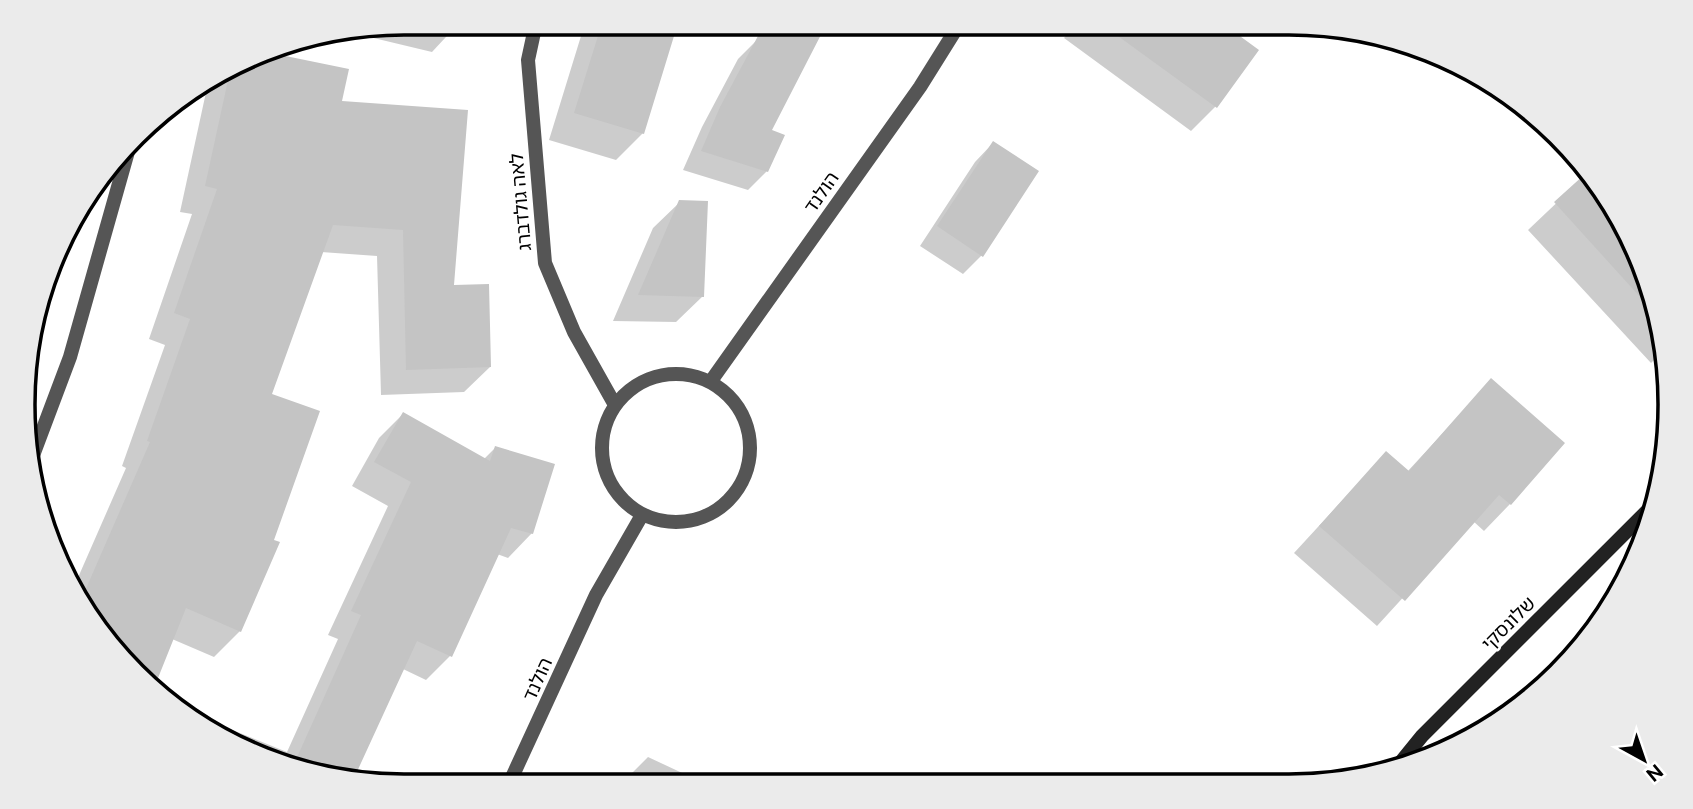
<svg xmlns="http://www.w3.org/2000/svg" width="1693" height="809" viewBox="0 0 1693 809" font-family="'Public Sans','Noto Sans Hebrew',sans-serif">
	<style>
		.shadow { fill: #0003 }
		.building { fill: #c4c4c4 }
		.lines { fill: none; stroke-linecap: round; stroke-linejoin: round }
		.street { stroke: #555; stroke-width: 14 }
		.secondary { stroke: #222; stroke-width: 14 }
		.labels { text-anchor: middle; stroke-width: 5; stroke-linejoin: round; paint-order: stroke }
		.street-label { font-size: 19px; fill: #000; stroke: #fff }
		.rim { fill: none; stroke: #000; stroke-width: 3.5 }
	</style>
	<rect width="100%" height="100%" fill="#fff"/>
	<path class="shadow" d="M 404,23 L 459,23 L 432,52 L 361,35 L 363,30 Z
		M 585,23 L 676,23 L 643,133 L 616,160 L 549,140 Z
		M 753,23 L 824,23 L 799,47 L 752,26 Z
		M 1076,23 L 1208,23 L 1257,51 L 1215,107 L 1191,131 L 1064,38 Z
		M 757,40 L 770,130 L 767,171 L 748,190 L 683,170 L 702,127 L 738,59 Z
		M 263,53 L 347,71 L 340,102 L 453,287 L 490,367 L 464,392 L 381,395 L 377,256 L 321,252 L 270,396 L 240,631 L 214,657 L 172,639 L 135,675 L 73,589 L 126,468 L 122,466 L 165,345 L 149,339 L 192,214 L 180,212 L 208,83 Z
		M 993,143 L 982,255 L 963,274 L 920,246 L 975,162 Z
		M 1586,175 L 1641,259 L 1660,354 L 1651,363 L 1528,230 Z
		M 680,202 L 703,296 L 676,322 L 613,321 L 653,228 Z
		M 1491,381 L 1563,443 L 1510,504 L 1484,531 L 1473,521 L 1377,626 L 1294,553 L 1386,453 L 1407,472 Z
		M 403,414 L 484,459 L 495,448 L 532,533 L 508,558 L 497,554 L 450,656 L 426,680 L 403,669 L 354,776 L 258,757 L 220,732 L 225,727 L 287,752 L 338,639 L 328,635 L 388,506 L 352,486 L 379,438 Z
		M 648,757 L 708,785 L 624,785 L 629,776 Z"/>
	<path class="building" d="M 602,23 L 678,23 L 644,134 L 574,113 Z
		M 765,23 L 827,23 L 772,130 L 785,135 L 768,172 L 701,151 L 720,107 Z
		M 1100,23 L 1222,23 L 1259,50 L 1217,108 Z
		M 266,52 L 349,69 L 342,101 L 468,110 L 454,285 L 489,284 L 491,367 L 406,370 L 403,230 L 333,225 L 272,394 L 320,411 L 274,540 L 280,542 L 241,632 L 186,608 L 154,688 L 135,675 L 81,600 L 150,442 L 147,441 L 190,319 L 174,313 L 217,189 L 205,186 L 230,71 Z
		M 993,141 L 1039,171 L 983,257 L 937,226 Z
		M 1585,174 L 1641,259 L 1651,309 L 1554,202 Z
		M 679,200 L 708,201 L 704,297 L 638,295 Z
		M 1491,378 L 1565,443 L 1511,505 L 1499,495 L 1405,601 L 1319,526 L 1386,451 L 1409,471 Z
		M 403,412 L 490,461 L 495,446 L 555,464 L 533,534 L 511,528 L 452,657 L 417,641 L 355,776 L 294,764 L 361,615 L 351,611 L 411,482 L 374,462 Z"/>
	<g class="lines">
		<path class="street" d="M 536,23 L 528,60 L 545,263 L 574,332 L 615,405
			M602 448a74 74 0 1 1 148 0a74 74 0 1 1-148 0Z
			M 711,381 L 920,87 L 960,23
			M 29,466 L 70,357 L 129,148
			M 508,786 L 596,595 L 642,515"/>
		<path class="secondary" d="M 1396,768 L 1422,736 L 1650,508"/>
	</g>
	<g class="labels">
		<g class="street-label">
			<text transform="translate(821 192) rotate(-55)" y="7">הולנד</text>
			<text transform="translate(520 202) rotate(-95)" y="7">לאה גולדברג</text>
			<text transform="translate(1508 623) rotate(-45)" y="7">שלונסקי</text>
			<text transform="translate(537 679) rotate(-66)" y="7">הולנד</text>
		</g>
	</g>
	<path d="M0 0H1693V809H0ZM404 35H1289A369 369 0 0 1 1658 404V405A369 369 0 0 1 1289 774H404A369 369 0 0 1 35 405V404A369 369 0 0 1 404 35Z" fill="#ebebeb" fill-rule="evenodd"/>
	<path class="rim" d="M404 35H1289A369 369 0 0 1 1658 404V405A369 369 0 0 1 1289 774H404A369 369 0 0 1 35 405V404A369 369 0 0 1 404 35Z"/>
	<g transform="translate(1644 760) rotate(140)" stroke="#ffffff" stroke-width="5" paint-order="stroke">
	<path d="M0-5L12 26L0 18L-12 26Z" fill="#000000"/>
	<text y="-10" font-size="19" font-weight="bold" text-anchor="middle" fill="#000000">N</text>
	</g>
</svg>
